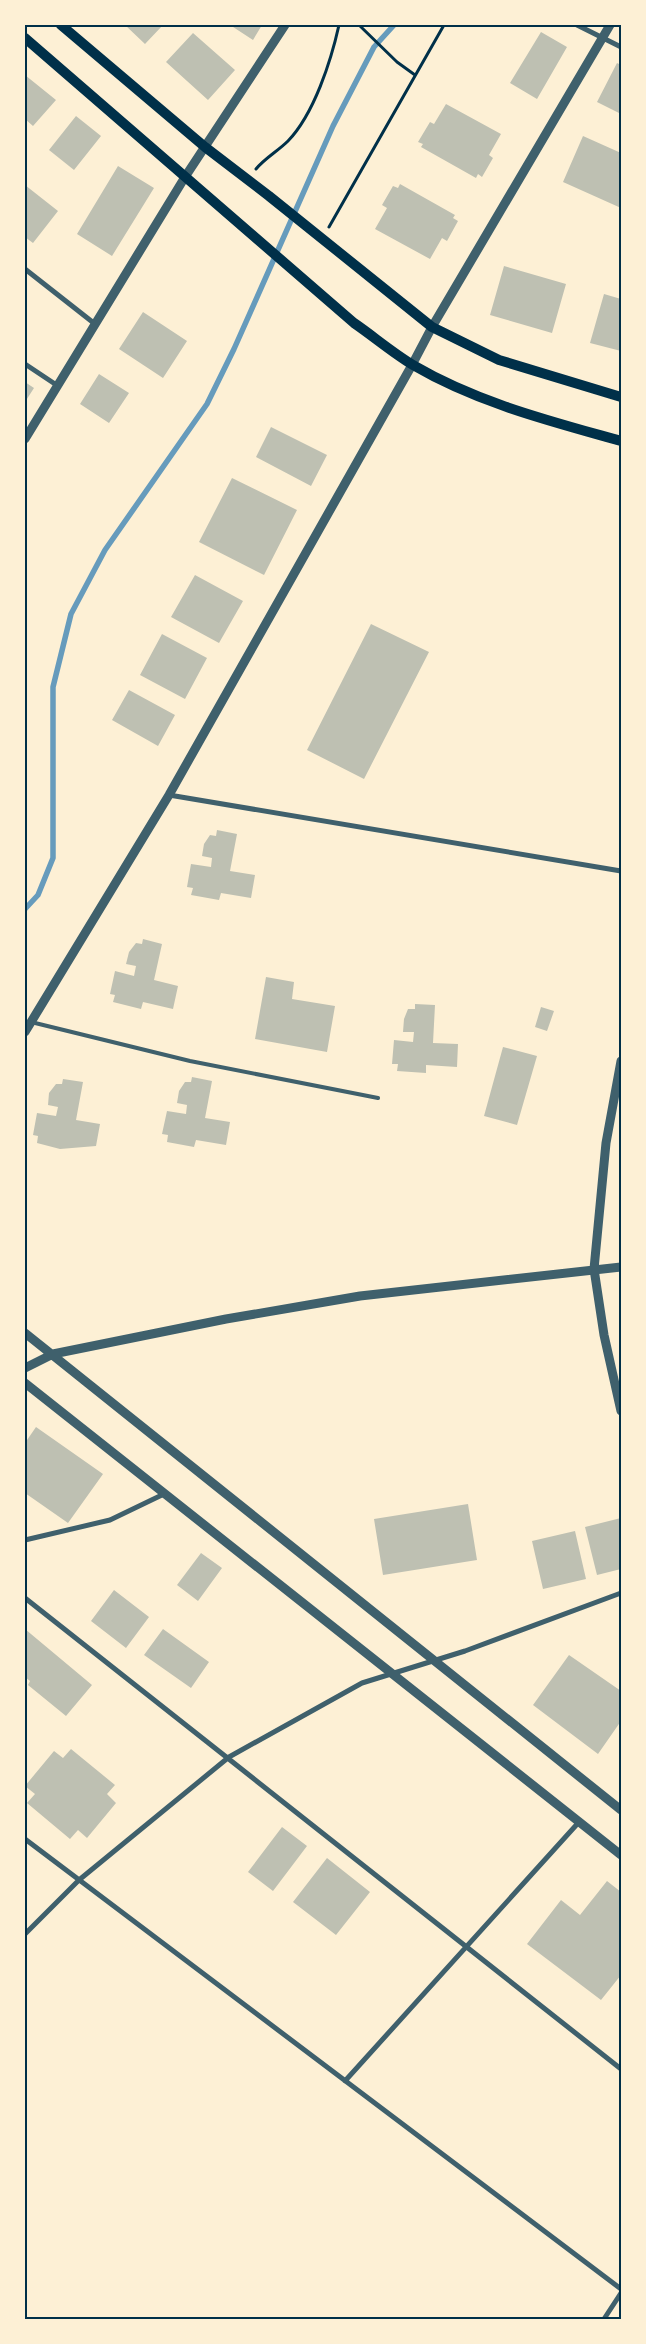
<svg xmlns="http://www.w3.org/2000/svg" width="646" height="2344" viewBox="0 0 646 2344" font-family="'Zilla Slab',serif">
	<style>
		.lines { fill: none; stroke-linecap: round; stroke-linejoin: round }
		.stream { stroke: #669bbc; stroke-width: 5.5 }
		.building { fill: #bec0b2 }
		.path { stroke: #003049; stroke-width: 3 }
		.service { stroke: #3f606c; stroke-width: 4 }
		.minor { stroke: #3f606c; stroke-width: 5 }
		.tertiary { stroke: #3f606c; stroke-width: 9 }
		.secondary { stroke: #003049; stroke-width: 10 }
		.neatline { fill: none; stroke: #003049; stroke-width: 2 }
	</style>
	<rect width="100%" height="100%" fill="#fdf0d5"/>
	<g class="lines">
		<path class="stream" d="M 25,909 L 38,895 L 53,858 L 53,687 L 71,614 L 105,550 L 207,404 L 234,349 L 333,126 L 374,47 L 394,25"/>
	</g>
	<path class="building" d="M 125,25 L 163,25 L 145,44 Z
		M 230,25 L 262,25 L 253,40 Z
		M 541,32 L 567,47 L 537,99 L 510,83 Z
		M 193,33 L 235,70 L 208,100 L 166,62 Z
		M 617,63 L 621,65 L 621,114 L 597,102 Z
		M 25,75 L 56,100 L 33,126 L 25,119 Z
		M 446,104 L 501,134 L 489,155 L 493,158 L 482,177 L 478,174 L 476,178 L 421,147 L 423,144 L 418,142 L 430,122 L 434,124 Z
		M 76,116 L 101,136 L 74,170 L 49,150 Z
		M 583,136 L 621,153 L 621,208 L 563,182 Z
		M 118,166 L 154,188 L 112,256 L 77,234 Z
		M 400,184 L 455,215 L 453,218 L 458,221 L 447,241 L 442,238 L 430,259 L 375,229 L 387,208 L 382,205 L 393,186 L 398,188 Z
		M 25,185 L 58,211 L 33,243 L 25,237 Z
		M 504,266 L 566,284 L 552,333 L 490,315 Z
		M 604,294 L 621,299 L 621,351 L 590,343 Z
		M 143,312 L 187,341 L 163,378 L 119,349 Z
		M 99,374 L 129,393 L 109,423 L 80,404 Z
		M 25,382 L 34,388 L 25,402 Z
		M 271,427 L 327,455 L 311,486 L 256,457 Z
		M 232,478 L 297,510 L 264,575 L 199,542 Z
		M 195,575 L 243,601 L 219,643 L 171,617 Z
		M 371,624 L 429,652 L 364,779 L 307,750 Z
		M 162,634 L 207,658 L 185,699 L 140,675 Z
		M 129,690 L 175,715 L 158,746 L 112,720 Z
		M 217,830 L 237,834 L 230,871 L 255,875 L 251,898 L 221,893 L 219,900 L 191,895 L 193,888 L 187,887 L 191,864 L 211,867 L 212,858 L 202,856 L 204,844 L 210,835 L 216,836 Z
		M 143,939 L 162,944 L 154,980 L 178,986 L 173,1009 L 143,1002 L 141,1009 L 113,1002 L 115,995 L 110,994 L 115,971 L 134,976 L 136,966 L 126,964 L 129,952 L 136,943 L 142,944 Z
		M 266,977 L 294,982 L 292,999 L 335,1006 L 327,1052 L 255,1039 Z
		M 415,1004 L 435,1005 L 433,1043 L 458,1044 L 457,1067 L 426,1065 L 426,1073 L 397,1071 L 398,1064 L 392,1064 L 394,1040 L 413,1042 L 414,1032 L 403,1032 L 404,1019 L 408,1009 L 415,1009 Z
		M 541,1007 L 554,1011 L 547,1031 L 535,1027 Z
		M 503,1047 L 537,1056 L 517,1125 L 484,1116 Z
		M 192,1077 L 212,1081 L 205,1118 L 230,1122 L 226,1145 L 196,1140 L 194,1147 L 167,1142 L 168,1135 L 162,1134 L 167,1111 L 186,1114 L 187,1105 L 177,1103 L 179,1091 L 185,1082 L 191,1082 Z
		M 63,1079 L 83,1082 L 76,1120 L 100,1124 L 96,1146 L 60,1149 L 37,1143 L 38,1136 L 33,1135 L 37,1113 L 56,1116 L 58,1107 L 48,1105 L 49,1093 L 56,1084 L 62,1084 Z
		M 36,1427 L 103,1474 L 68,1523 L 25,1493 L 25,1443 Z
		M 468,1504 L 477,1560 L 383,1575 L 374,1519 Z
		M 621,1518 L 621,1569 L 597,1575 L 585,1527 Z
		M 575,1531 L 586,1579 L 543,1589 L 532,1541 Z
		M 201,1553 L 222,1568 L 198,1601 L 177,1585 Z
		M 114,1590 L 149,1617 L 126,1648 L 91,1621 Z
		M 25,1629 L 92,1685 L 66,1716 L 28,1685 L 30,1681 L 25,1677 Z
		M 163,1629 L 209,1662 L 191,1688 L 144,1655 Z
		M 569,1655 L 621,1691 L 621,1721 L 598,1754 L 533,1705 Z
		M 71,1749 L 115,1785 L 107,1794 L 116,1803 L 87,1838 L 78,1830 L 70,1839 L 27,1803 L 35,1794 L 25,1786 L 54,1751 L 63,1758 Z
		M 282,1827 L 307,1846 L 273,1891 L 248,1872 Z
		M 327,1858 L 370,1892 L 336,1935 L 293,1902 Z
		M 607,1881 L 621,1892 L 621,1975 L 601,2000 L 527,1944 L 561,1900 L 580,1915 Z"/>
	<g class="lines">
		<path class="path" d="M 359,25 L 397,62 L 415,75
			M 256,169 C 265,158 278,151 288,141 C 314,114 331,61 339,25
			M 329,227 L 444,25"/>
		<path class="service" d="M 31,1022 L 190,1061 L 378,1098"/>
		<path class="minor" d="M 577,25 L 621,47
			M 25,269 L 95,324
			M 25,364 L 58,386
			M 169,795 L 621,871
			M 25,1540 L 110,1520 L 164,1494
			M 25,1598 L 621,2069
			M 25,1839 L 621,2289
			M 25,1934 L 79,1880 L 229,1757 L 362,1683 L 465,1651 L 621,1593
			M 345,2081 L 579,1822
			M 604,2319 L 621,2293"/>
		<path class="tertiary" d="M 25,439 L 185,177 L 285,25
			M 25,1032 L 169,795 L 412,365 L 432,327 L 610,25
			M 621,1061 L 606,1143 L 594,1269 L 604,1335 L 621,1411
			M 25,1333 L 621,1810
			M 25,1368 L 53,1354 L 226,1319 L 360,1296 L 621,1267
			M 25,1383 L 621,1855"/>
		<path class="secondary" d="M 61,25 L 205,147 L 269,196 L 432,327 L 499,360 L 621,397
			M 25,38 L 354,323 C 373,336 393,353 413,365 C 478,403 550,421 621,441"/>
	</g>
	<rect width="646" height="2344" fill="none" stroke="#fdf0d5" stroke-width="52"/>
	<rect x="26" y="26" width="594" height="2292" class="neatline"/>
</svg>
